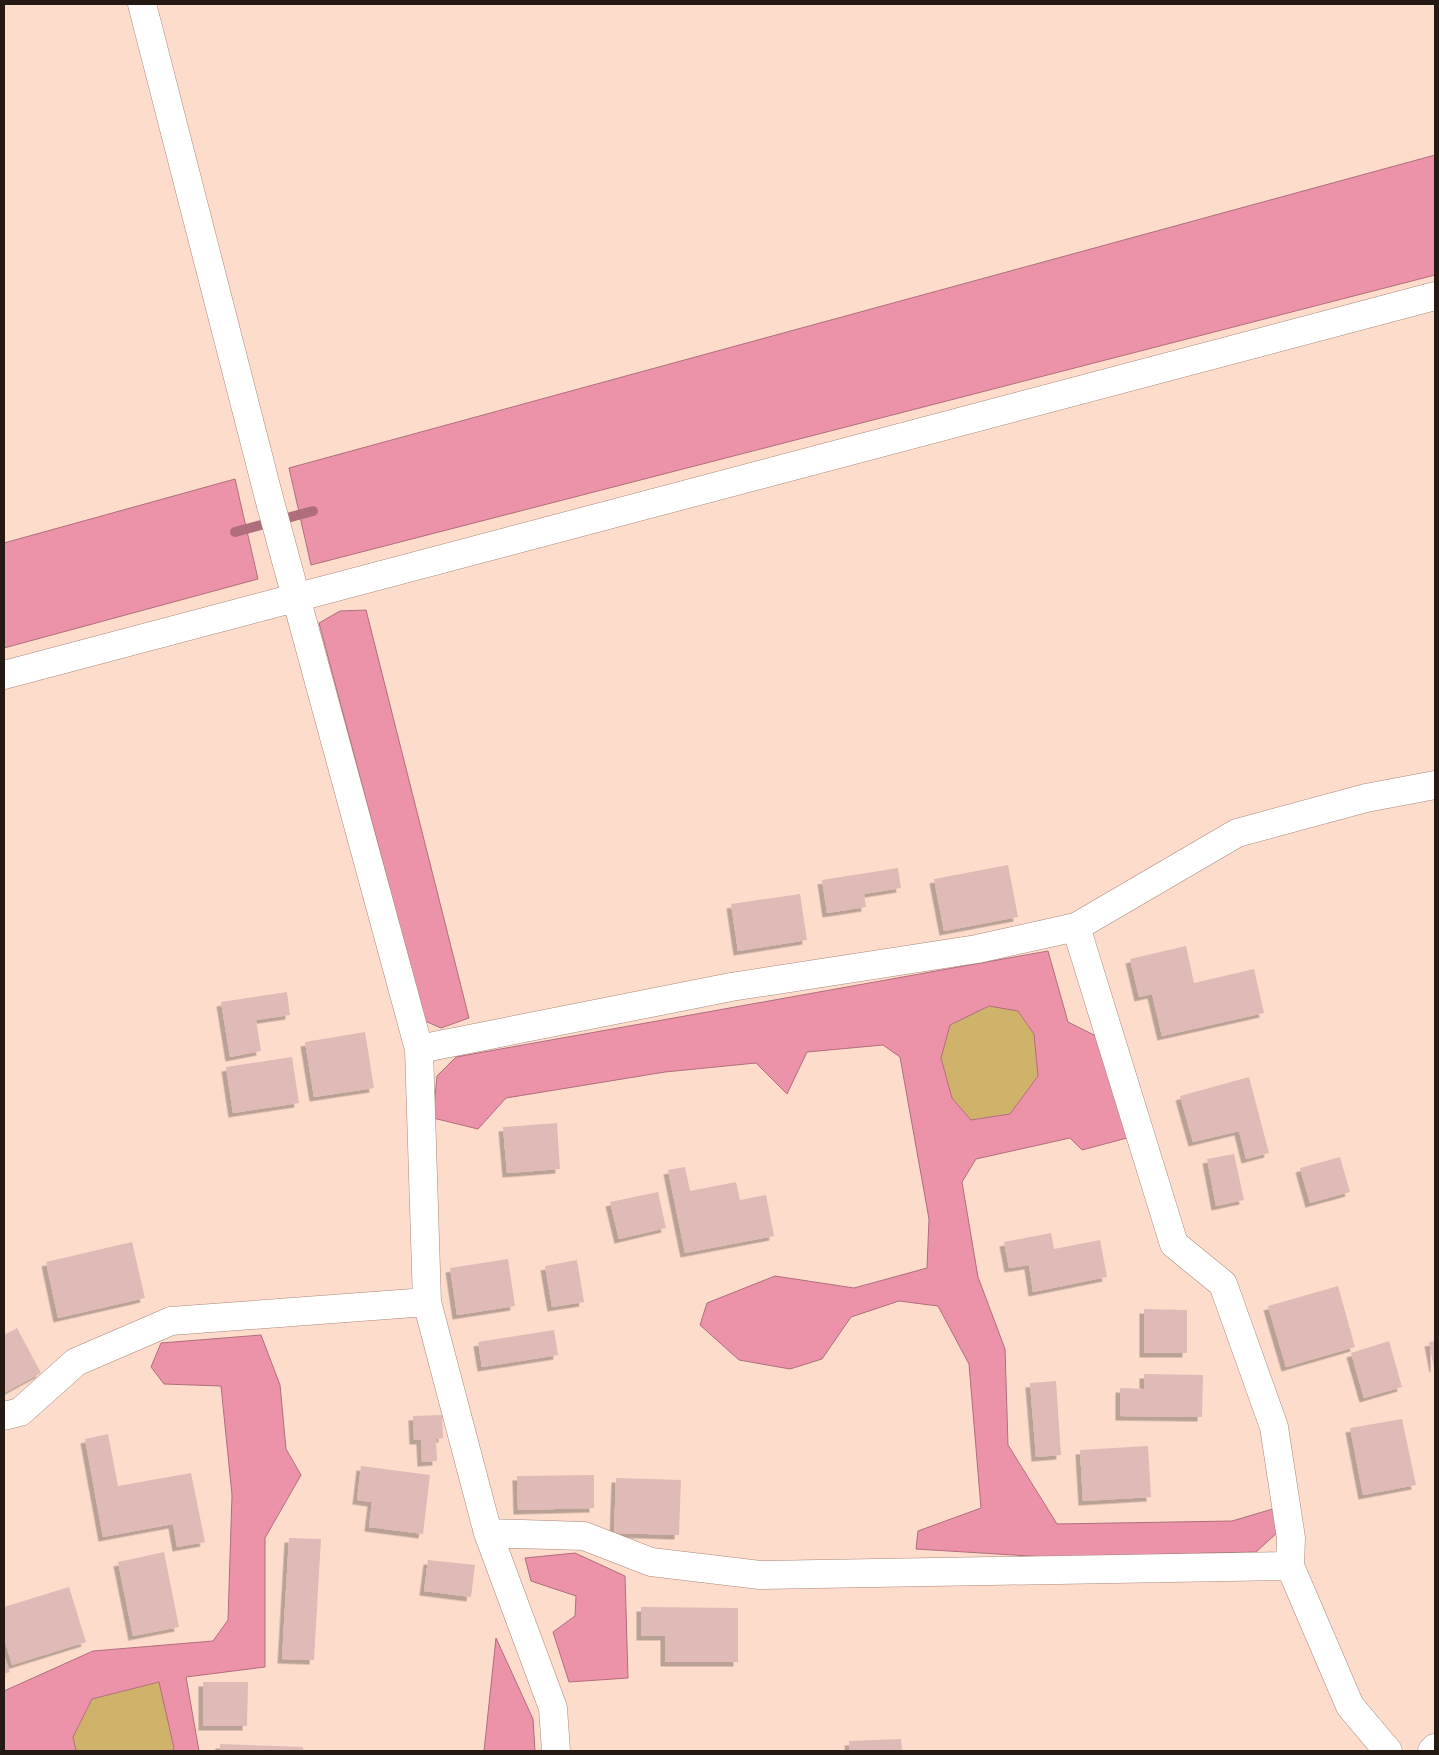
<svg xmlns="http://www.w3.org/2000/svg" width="1439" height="1755" viewBox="0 0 1439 1755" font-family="'Exo 2',sans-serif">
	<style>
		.green { fill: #d0b36b }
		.water { fill: #ec93a9; stroke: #b06e7c; fill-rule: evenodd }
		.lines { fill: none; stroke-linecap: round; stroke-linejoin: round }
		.stream { stroke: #b06e7c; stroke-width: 10 }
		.building { fill: #dfbab6; filter: url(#shadow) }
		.minor-casing { stroke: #a7887a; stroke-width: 29 }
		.minor { stroke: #fff; stroke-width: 28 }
	</style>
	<defs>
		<filter id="shadow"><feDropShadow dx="-4.5" dy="4.5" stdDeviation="0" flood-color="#0004"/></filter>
	</defs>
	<rect width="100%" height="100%" fill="#fedccc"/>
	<path class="green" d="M 989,1006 L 1018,1011 L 1034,1034 L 1038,1076 L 1010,1114 L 971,1120 L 952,1098 L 941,1058 L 950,1025 Z
		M 160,1682 L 174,1748 L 172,1751 L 76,1751 L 73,1737 L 92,1699 Z"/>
	<path class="water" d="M 1435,155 L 1435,275 L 311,565 L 289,468 Z
		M 235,479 L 258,579 L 4,648 L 4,543 Z
		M 366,610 L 469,1018 L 441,1028 L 425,1021 L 319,623 L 340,611 Z
		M 1048,951 L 1068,1022 L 1100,1038 L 1127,1138 L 1082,1150 L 1070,1138 L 976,1159 L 962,1182 L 978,1277 L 1005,1349 L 1008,1445 L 1057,1524 L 1232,1521 L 1276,1508 L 1278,1532 L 1256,1552 L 1046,1557 L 916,1549 L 918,1531 L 981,1508 L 969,1364 L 938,1306 L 899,1301 L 851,1317 L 822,1359 L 790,1369 L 739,1360 L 700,1325 L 707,1303 L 775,1276 L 854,1288 L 927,1268 L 929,1219 L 900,1057 L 883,1045 L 807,1052 L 787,1094 L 756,1063 L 665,1072 L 506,1098 L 478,1129 L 433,1118 L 437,1076 L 456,1057 ZM 989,1006 L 1018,1011 L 1034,1034 L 1038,1076 L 1010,1114 L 971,1120 L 952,1098 L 941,1058 L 950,1025 Z
		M 261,1335 L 280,1385 L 286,1449 L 301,1475 L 265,1538 L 265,1667 L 186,1677 L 199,1751 L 172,1751 L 174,1748 L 159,1682 L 92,1699 L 73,1737 L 76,1751 L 4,1751 L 4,1691 L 93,1651 L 213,1641 L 228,1620 L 232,1495 L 221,1386 L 164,1384 L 151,1367 L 161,1343 Z
		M 575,1553 L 625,1576 L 628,1678 L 569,1682 L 553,1632 L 575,1616 L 576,1596 L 531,1581 L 525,1558 Z
		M 496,1638 L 533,1719 L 535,1751 L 484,1751 Z"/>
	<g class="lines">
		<path class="stream" d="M 235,532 L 313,511"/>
	</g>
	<path class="building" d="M 1008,865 L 1018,917 L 944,931 L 934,879 Z
		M 898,868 L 901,888 L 864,894 L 866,907 L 827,913 L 822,880 Z
		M 800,894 L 807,940 L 738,951 L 731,904 Z
		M 1186,946 L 1194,983 L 1254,969 L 1264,1013 L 1162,1036 L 1152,994 L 1139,997 L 1130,959 Z
		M 287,992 L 290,1015 L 256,1020 L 261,1051 L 230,1057 L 221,1002 Z
		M 365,1032 L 374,1088 L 314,1097 L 305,1042 Z
		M 292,1057 L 299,1103 L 233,1113 L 226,1067 Z
		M 1249,1077 L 1269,1153 L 1246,1159 L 1239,1131 L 1193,1142 L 1180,1096 Z
		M 557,1123 L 560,1169 L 507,1173 L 503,1127 Z
		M 1234,1154 L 1244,1200 L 1216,1206 L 1207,1159 Z
		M 1340,1157 L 1350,1192 L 1310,1203 L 1300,1168 Z
		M 685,1167 L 690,1191 L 736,1182 L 740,1200 L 766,1195 L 774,1236 L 685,1253 L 668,1170 Z
		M 658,1192 L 666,1228 L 619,1239 L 610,1202 Z
		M 1051,1233 L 1054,1249 L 1100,1240 L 1107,1277 L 1033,1292 L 1029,1265 L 1009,1268 L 1004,1242 Z
		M 132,1242 L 145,1298 L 58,1318 L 46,1262 Z
		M 508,1259 L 515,1306 L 457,1315 L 450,1268 Z
		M 577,1260 L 584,1302 L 552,1307 L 545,1266 Z
		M 1338,1286 L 1355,1347 L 1286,1367 L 1268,1306 Z
		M 1144,1309 L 1187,1310 L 1187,1353 L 1144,1353 Z
		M 17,1328 L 41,1373 L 4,1393 L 4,1335 Z
		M 554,1330 L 558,1355 L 482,1367 L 478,1342 Z
		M 1389,1341 L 1402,1387 L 1364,1398 L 1351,1353 Z
		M 1435,1341 L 1435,1368 L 1434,1368 L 1429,1342 Z
		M 1144,1374 L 1203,1375 L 1202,1417 L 1120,1416 L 1120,1388 L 1144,1389 Z
		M 1056,1381 L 1061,1455 L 1036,1457 L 1030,1383 Z
		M 442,1415 L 443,1438 L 436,1439 L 437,1461 L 422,1462 L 421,1440 L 414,1440 L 413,1416 Z
		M 1402,1419 L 1416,1485 L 1363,1495 L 1350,1428 Z
		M 108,1434 L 118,1486 L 191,1473 L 205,1542 L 177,1547 L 173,1524 L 103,1537 L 85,1439 Z
		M 1148,1446 L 1151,1497 L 1083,1501 L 1080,1450 Z
		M 361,1466 L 430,1475 L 423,1534 L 369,1527 L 372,1502 L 357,1500 Z
		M 594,1475 L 594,1508 L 518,1510 L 517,1476 Z
		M 616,1478 L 681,1480 L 679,1535 L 614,1533 Z
		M 289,1538 L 321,1539 L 314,1660 L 282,1659 Z
		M 164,1552 L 179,1627 L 133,1636 L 118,1562 Z
		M 428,1560 L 475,1565 L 471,1597 L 424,1591 Z
		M 69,1587 L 86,1642 L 12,1665 L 4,1638 L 4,1607 Z
		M 641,1607 L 738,1608 L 738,1662 L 665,1662 L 665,1636 L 641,1636 Z
		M 4,1655 L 10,1672 L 4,1674 Z
		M 203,1682 L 248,1682 L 247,1726 L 203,1726 Z
		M 901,1739 L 902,1751 L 850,1751 L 849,1741 Z
		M 220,1744 L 303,1747 L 303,1751 L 220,1751 Z"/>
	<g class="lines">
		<g class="minor-casing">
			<path id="minor" d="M 142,4 L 269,498 L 419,1049 L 427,1302 L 488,1533 L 553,1708 L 556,1751
				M 4,675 L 1435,296
				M 1076,927 L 1174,1244 L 1223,1284 L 1274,1427 L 1291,1538 L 1290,1566 L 1350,1706 L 1388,1751
				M 419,1049 L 731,987 L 977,949 L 1076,927 L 1237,833 L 1366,798 L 1435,785
				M 4,1416 L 20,1412 L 76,1362 L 171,1321 L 427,1302
				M 488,1533 L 584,1536 L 651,1562 L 760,1575 L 1290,1566
				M 1432,1751 L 1435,1748"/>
		</g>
		<use href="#minor" class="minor"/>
	</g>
	<rect width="1439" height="1755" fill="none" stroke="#241913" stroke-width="10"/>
</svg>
